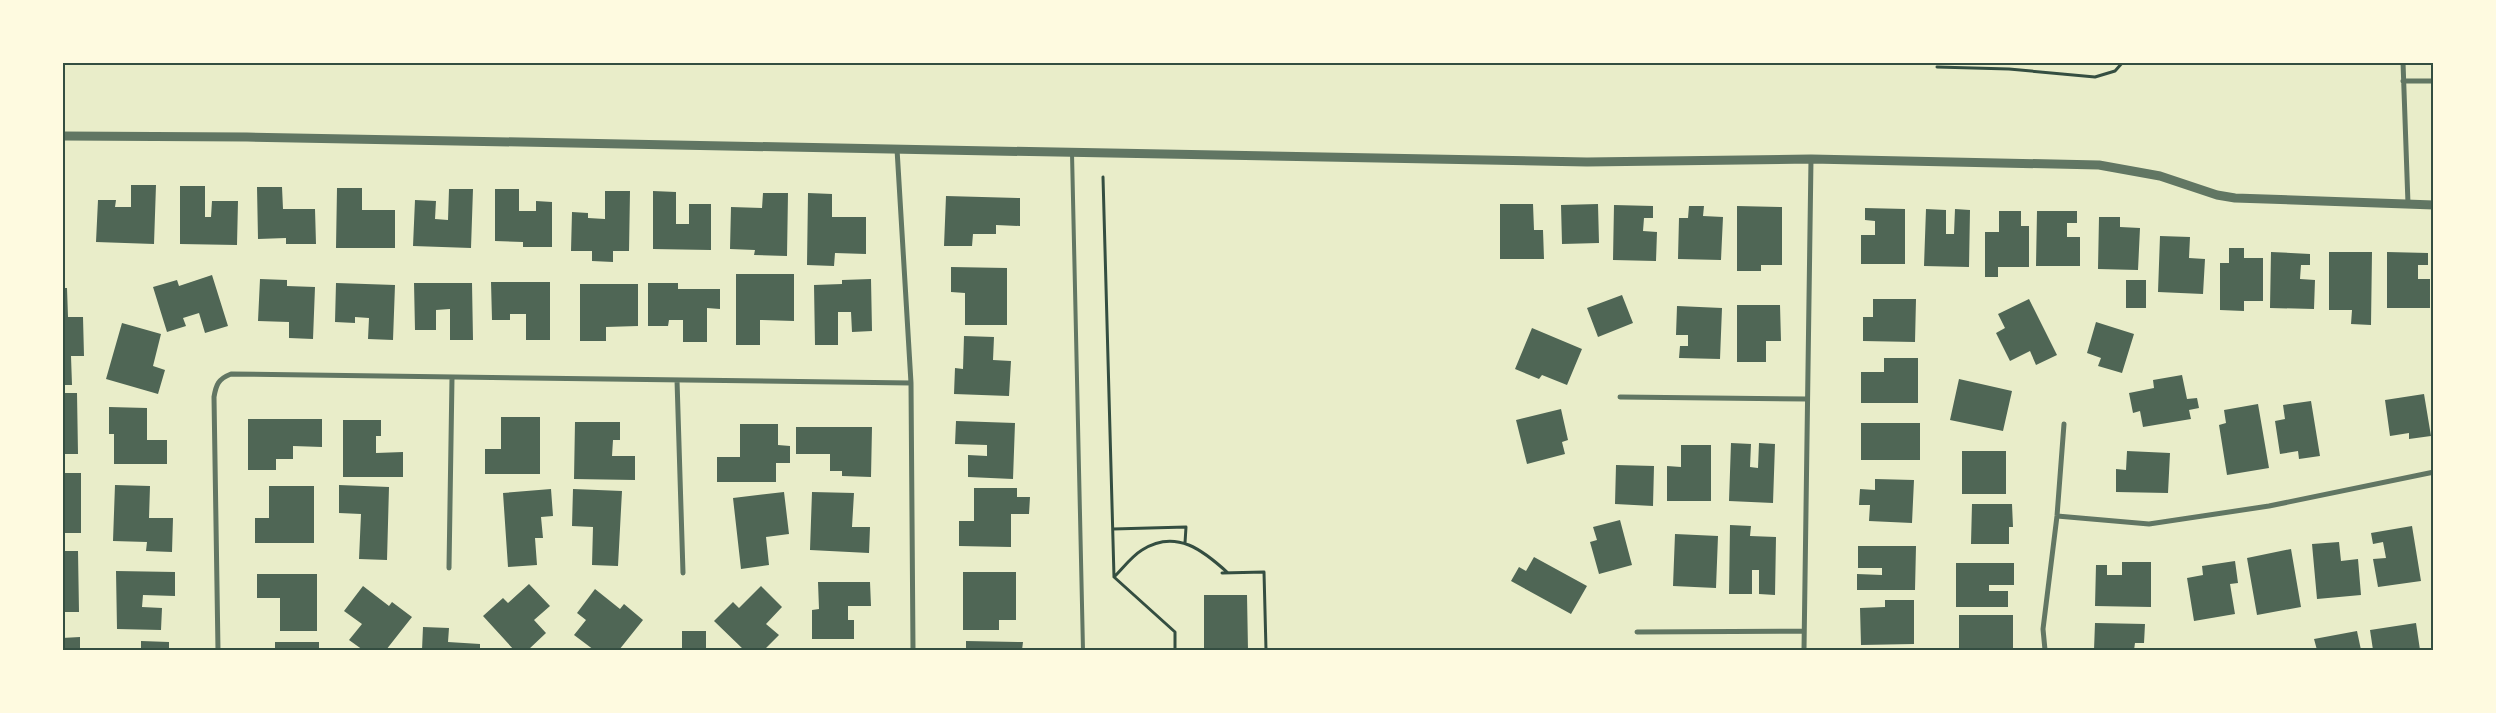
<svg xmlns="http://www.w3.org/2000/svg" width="2496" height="713" viewBox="0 0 2496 713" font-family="Raleway,sans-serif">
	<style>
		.building { fill: #4f6655 }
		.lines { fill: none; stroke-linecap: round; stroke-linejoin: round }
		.path { stroke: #344e41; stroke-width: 3 }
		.service { stroke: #617663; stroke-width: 4 }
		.minor { stroke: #617663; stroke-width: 5 }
		.tertiary { stroke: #617663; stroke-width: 9 }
		.neatline { fill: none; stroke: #344e41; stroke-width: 2 }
	</style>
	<rect width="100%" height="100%" fill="#e9edc9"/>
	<path class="building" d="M 131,185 L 156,185 L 154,244 L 96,242 L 98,200 L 116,200 L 115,207 L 131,207 Z
		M 180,186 L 205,186 L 205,217 L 211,217 L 212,201 L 238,201 L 237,245 L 180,244 Z
		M 257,187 L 282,187 L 283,209 L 315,209 L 316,244 L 286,244 L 286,238 L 258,239 Z
		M 337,188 L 362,188 L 362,210 L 395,210 L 395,248 L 336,248 Z
		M 449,189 L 473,189 L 471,248 L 413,246 L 415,200 L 436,201 L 435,219 L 448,220 Z
		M 495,189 L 519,189 L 519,211 L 536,211 L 536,201 L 552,202 L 552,247 L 523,247 L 523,242 L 495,241 Z
		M 605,191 L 630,191 L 629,251 L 613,251 L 613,262 L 592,261 L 592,251 L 571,251 L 572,212 L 588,213 L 588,218 L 605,219 Z
		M 653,191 L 676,192 L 676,224 L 689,224 L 689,204 L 711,204 L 711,250 L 653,249 Z
		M 763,193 L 788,193 L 787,256 L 754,255 L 755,250 L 730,249 L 731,207 L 762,208 Z
		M 808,193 L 832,194 L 832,217 L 866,217 L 866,254 L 835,253 L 834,266 L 807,265 Z
		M 946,196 L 1020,198 L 1020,226 L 996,225 L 996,234 L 973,234 L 972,246 L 944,246 Z
		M 1500,204 L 1533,204 L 1534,230 L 1543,230 L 1544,259 L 1500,259 Z
		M 1598,204 L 1599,243 L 1562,244 L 1561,205 Z
		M 1614,205 L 1653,206 L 1653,218 L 1644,218 L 1643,231 L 1657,232 L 1656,261 L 1613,260 Z
		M 1689,206 L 1704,206 L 1703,216 L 1723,217 L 1721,260 L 1678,259 L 1679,218 L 1688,218 Z
		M 1737,206 L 1782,207 L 1782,265 L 1761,265 L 1761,271 L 1737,271 Z
		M 1865,208 L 1905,209 L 1905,264 L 1861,264 L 1861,235 L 1875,235 L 1875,221 L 1865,220 Z
		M 1926,209 L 1946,210 L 1946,234 L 1954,234 L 1955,209 L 1970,210 L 1969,267 L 1924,266 Z
		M 1999,211 L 2021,211 L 2021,226 L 2029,226 L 2029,267 L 1998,267 L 1998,277 L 1985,277 L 1985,232 L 1999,232 Z
		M 2037,211 L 2077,211 L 2077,223 L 2067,223 L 2067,237 L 2080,237 L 2080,266 L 2036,266 Z
		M 2099,217 L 2120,217 L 2120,227 L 2140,228 L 2138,270 L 2098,269 Z
		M 2160,236 L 2190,237 L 2189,258 L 2205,259 L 2203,294 L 2158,292 Z
		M 2229,248 L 2244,248 L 2244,258 L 2263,258 L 2263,301 L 2244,301 L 2244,311 L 2220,310 L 2220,263 L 2229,263 Z
		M 2271,252 L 2310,254 L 2310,265 L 2301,265 L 2300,279 L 2315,280 L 2314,309 L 2270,308 Z
		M 2329,252 L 2372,252 L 2371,325 L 2351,324 L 2352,310 L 2329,310 Z
		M 2387,252 L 2428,253 L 2428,265 L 2418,265 L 2418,279 L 2430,279 L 2430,308 L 2387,308 Z
		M 951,267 L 1007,268 L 1007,325 L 965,325 L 965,293 L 951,292 Z
		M 736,274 L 794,274 L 794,321 L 760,320 L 760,345 L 736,345 Z
		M 212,275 L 228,326 L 205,333 L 199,313 L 183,318 L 186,326 L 167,332 L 153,287 L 177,280 L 179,286 Z
		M 260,279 L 287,280 L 287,286 L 315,287 L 313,339 L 289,338 L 289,322 L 258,321 Z
		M 871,279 L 872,331 L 852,332 L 851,312 L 838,312 L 838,345 L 815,345 L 814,285 L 842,284 L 842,280 Z
		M 2126,280 L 2146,280 L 2146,308 L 2126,308 Z
		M 491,282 L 550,282 L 550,340 L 526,340 L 526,314 L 510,314 L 510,320 L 492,320 Z
		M 336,283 L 395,285 L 393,340 L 368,339 L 369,318 L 355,317 L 355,323 L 335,322 Z
		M 414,283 L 472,283 L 473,340 L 450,340 L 450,309 L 436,310 L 436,330 L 415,330 Z
		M 648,283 L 678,283 L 678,289 L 720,289 L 720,309 L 707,308 L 707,342 L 683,342 L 683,320 L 669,320 L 668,326 L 648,326 Z
		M 580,284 L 638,284 L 638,326 L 606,327 L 606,341 L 580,341 Z
		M 62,288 L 67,288 L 68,317 L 83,317 L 84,356 L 71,356 L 72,385 L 62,385 Z
		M 1622,295 L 1633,323 L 1598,337 L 1587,308 Z
		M 1873,299 L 1916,299 L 1915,342 L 1863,341 L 1863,317 L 1873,317 Z
		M 2029,299 L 2057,355 L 2036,365 L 2030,351 L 2010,361 L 1996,333 L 2005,328 L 1998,314 Z
		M 1737,305 L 1780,305 L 1781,341 L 1766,341 L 1766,362 L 1737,362 Z
		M 1677,306 L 1722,308 L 1720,359 L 1679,358 L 1680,346 L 1688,346 L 1688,335 L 1676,335 Z
		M 2096,322 L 2134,334 L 2122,373 L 2098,366 L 2101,358 L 2087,353 Z
		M 122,323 L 161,334 L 153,366 L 165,370 L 158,394 L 106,379 Z
		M 1532,328 L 1582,349 L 1567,385 L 1542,375 L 1539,379 L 1515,369 Z
		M 964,336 L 994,337 L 993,360 L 1011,361 L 1009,396 L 954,394 L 955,368 L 963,369 Z
		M 1884,358 L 1918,358 L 1918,403 L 1861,403 L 1861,372 L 1884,372 Z
		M 2182,375 L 2187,399 L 2197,398 L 2199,408 L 2189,410 L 2191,419 L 2143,427 L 2140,411 L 2133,413 L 2129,393 L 2154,388 L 2153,380 Z
		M 1959,379 L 2012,391 L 2003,431 L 1950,420 Z
		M 62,393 L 77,393 L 78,454 L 62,454 Z
		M 2424,394 L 2431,436 L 2409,439 L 2409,433 L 2390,436 L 2385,400 Z
		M 2311,401 L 2320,456 L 2299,459 L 2298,451 L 2280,454 L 2275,421 L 2285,419 L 2283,405 Z
		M 2258,404 L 2269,468 L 2227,475 L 2219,425 L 2226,423 L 2224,410 Z
		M 109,407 L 147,408 L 147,440 L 167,440 L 167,464 L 114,464 L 114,434 L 109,434 Z
		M 1561,409 L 1568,440 L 1562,442 L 1565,454 L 1527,464 L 1516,420 Z
		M 501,417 L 540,417 L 540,474 L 485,474 L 485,449 L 501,449 Z
		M 248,419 L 322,419 L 322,447 L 293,446 L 293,459 L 276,459 L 276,470 L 248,470 Z
		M 343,420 L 381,420 L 381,436 L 376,436 L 376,453 L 403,452 L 403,477 L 343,477 Z
		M 956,421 L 1015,423 L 1013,479 L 968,477 L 968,455 L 987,456 L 987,445 L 955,444 Z
		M 575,422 L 620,422 L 620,440 L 613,440 L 612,456 L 635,456 L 635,480 L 574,479 Z
		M 1861,423 L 1920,423 L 1920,460 L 1861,460 Z
		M 740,424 L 778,424 L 778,445 L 790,446 L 790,463 L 776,463 L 776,482 L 717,482 L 717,457 L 740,457 Z
		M 796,427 L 872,427 L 871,477 L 842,476 L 842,471 L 830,471 L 830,454 L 796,454 Z
		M 1731,443 L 1751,444 L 1750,467 L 1758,468 L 1759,443 L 1775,444 L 1773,503 L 1729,501 Z
		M 1681,445 L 1711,445 L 1711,501 L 1667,501 L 1667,466 L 1681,467 Z
		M 1962,451 L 2006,451 L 2006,494 L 1962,494 Z
		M 2127,451 L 2170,453 L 2168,493 L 2116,492 L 2116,469 L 2126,470 Z
		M 1616,465 L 1654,466 L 1653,506 L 1615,504 Z
		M 62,473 L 81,473 L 81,533 L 62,533 Z
		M 1875,479 L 1914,480 L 1912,523 L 1869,521 L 1870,505 L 1859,505 L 1860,489 L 1875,490 Z
		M 115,485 L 150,486 L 149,518 L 173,518 L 172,552 L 146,551 L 147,542 L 113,541 Z
		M 339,485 L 389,487 L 387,560 L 359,559 L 361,514 L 339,513 Z
		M 269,486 L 314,486 L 314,543 L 255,543 L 255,518 L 269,518 Z
		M 974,488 L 1017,488 L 1017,497 L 1030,497 L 1029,514 L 1011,514 L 1011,547 L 959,546 L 959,521 L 974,521 Z
		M 551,489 L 553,516 L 541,517 L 543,538 L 535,538 L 537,565 L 508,567 L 503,493 Z
		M 573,489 L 622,491 L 618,566 L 592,565 L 593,527 L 572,526 Z
		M 784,492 L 789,534 L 766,537 L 769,565 L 741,569 L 733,498 Z
		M 812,492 L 854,493 L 852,527 L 870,527 L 869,553 L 810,550 Z
		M 1972,504 L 2012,504 L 2013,527 L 2009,527 L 2009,544 L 1971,544 Z
		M 1620,520 L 1632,565 L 1599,574 L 1590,542 L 1597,540 L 1593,527 Z
		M 1730,525 L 1751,526 L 1750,536 L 1776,537 L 1775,595 L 1759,594 L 1759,570 L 1752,570 L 1752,594 L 1729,594 Z
		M 2412,526 L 2421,581 L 2378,587 L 2373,559 L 2386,558 L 2383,542 L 2373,544 L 2371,533 Z
		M 1675,534 L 1718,536 L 1716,588 L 1673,586 Z
		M 2339,542 L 2341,561 L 2358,559 L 2361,595 L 2317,599 L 2312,544 Z
		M 1858,546 L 1916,546 L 1915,590 L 1857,590 L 1857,574 L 1882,575 L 1882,568 L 1858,568 Z
		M 2291,549 L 2301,607 L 2257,615 L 2247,558 Z
		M 62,551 L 78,551 L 79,612 L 62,612 Z
		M 1534,557 L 1587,586 L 1571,614 L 1511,581 L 1519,567 L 1526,571 Z
		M 2235,561 L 2238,583 L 2230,584 L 2235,614 L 2194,621 L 2187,578 L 2203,575 L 2202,566 Z
		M 2122,562 L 2151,562 L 2151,607 L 2095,606 L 2096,565 L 2107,565 L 2107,575 L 2122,575 Z
		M 1956,563 L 2014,563 L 2014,585 L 1989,585 L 1989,591 L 2008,591 L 2008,607 L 1956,607 Z
		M 116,571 L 175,572 L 175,596 L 143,595 L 142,607 L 162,608 L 161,630 L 117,629 Z
		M 963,572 L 1016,572 L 1016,620 L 999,620 L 999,630 L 963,630 Z
		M 257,574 L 317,574 L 317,631 L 280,631 L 280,598 L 257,598 Z
		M 818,582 L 870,582 L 871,606 L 848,606 L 848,620 L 854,620 L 854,639 L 812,639 L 812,610 L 819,609 Z
		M 529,584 L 550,606 L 534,620 L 546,633 L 528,650 L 514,650 L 483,616 L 503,598 L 508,603 Z
		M 363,586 L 389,606 L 392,602 L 412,617 L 386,650 L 363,650 L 349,640 L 362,624 L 344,611 Z
		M 761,586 L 782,607 L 766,624 L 779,635 L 764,650 L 744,650 L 714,621 L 733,602 L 739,608 Z
		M 595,589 L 620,609 L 624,604 L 643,620 L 619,650 L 594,650 L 574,635 L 586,620 L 577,613 Z
		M 1204,595 L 1247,595 L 1248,650 L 1204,650 Z
		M 1885,600 L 1914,600 L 1914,644 L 1861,645 L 1860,608 L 1885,607 Z
		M 1959,615 L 2013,615 L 2013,650 L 1959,650 Z
		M 2095,623 L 2145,624 L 2144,643 L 2135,643 L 2134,650 L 2094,650 Z
		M 2416,623 L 2420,650 L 2373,650 L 2370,630 Z
		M 423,627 L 449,628 L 448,642 L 480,644 L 480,650 L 422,650 Z
		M 682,631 L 706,631 L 706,650 L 648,650 L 648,648 L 682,648 Z
		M 2357,631 L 2361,650 L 2317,650 L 2314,639 Z
		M 80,637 L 80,650 L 62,650 L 62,638 Z
		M 141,641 L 169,642 L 169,650 L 141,650 Z
		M 966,641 L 1023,642 L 1022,650 L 966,650 Z
		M 275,642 L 319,642 L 319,650 L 275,650 Z"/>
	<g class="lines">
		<path class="path" d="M 1937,67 L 2009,69 L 2095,77 L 2115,71 L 2123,62
			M 1103,177 L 1114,577 C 1123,568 1132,556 1142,550 C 1176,528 1204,551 1228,573
			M 1113,529 L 1186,527 L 1185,543
			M 1222,573 L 1264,572 L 1266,650
			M 1114,577 L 1175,632 L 1175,650"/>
		<path class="service" d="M 1072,153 L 1083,650"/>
		<path class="minor" d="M 2403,62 L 2408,204
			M 2403,81 L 2434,81
			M 897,149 L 911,383 L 913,650
			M 677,380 L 683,573
			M 1620,397 L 1807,399
			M 2057,516 L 2149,524 L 2269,506 L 2434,472
			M 449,568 L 452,378
			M 1637,632 L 1804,631
			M 218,650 L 214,397 C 216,385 218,379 231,374 L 911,383
			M 1804,650 L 1811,159
			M 2045,650 L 2043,629 L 2057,516 L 2064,424"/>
		<path class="tertiary" d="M 62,136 L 247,137 L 1587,162 L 1811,159 L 2099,165 L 2160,176 L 2217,195 L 2235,198 L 2434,205"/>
	</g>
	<rect width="2496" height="713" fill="none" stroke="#fefae0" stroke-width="128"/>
	<rect x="64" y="64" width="2368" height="585" class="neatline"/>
</svg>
